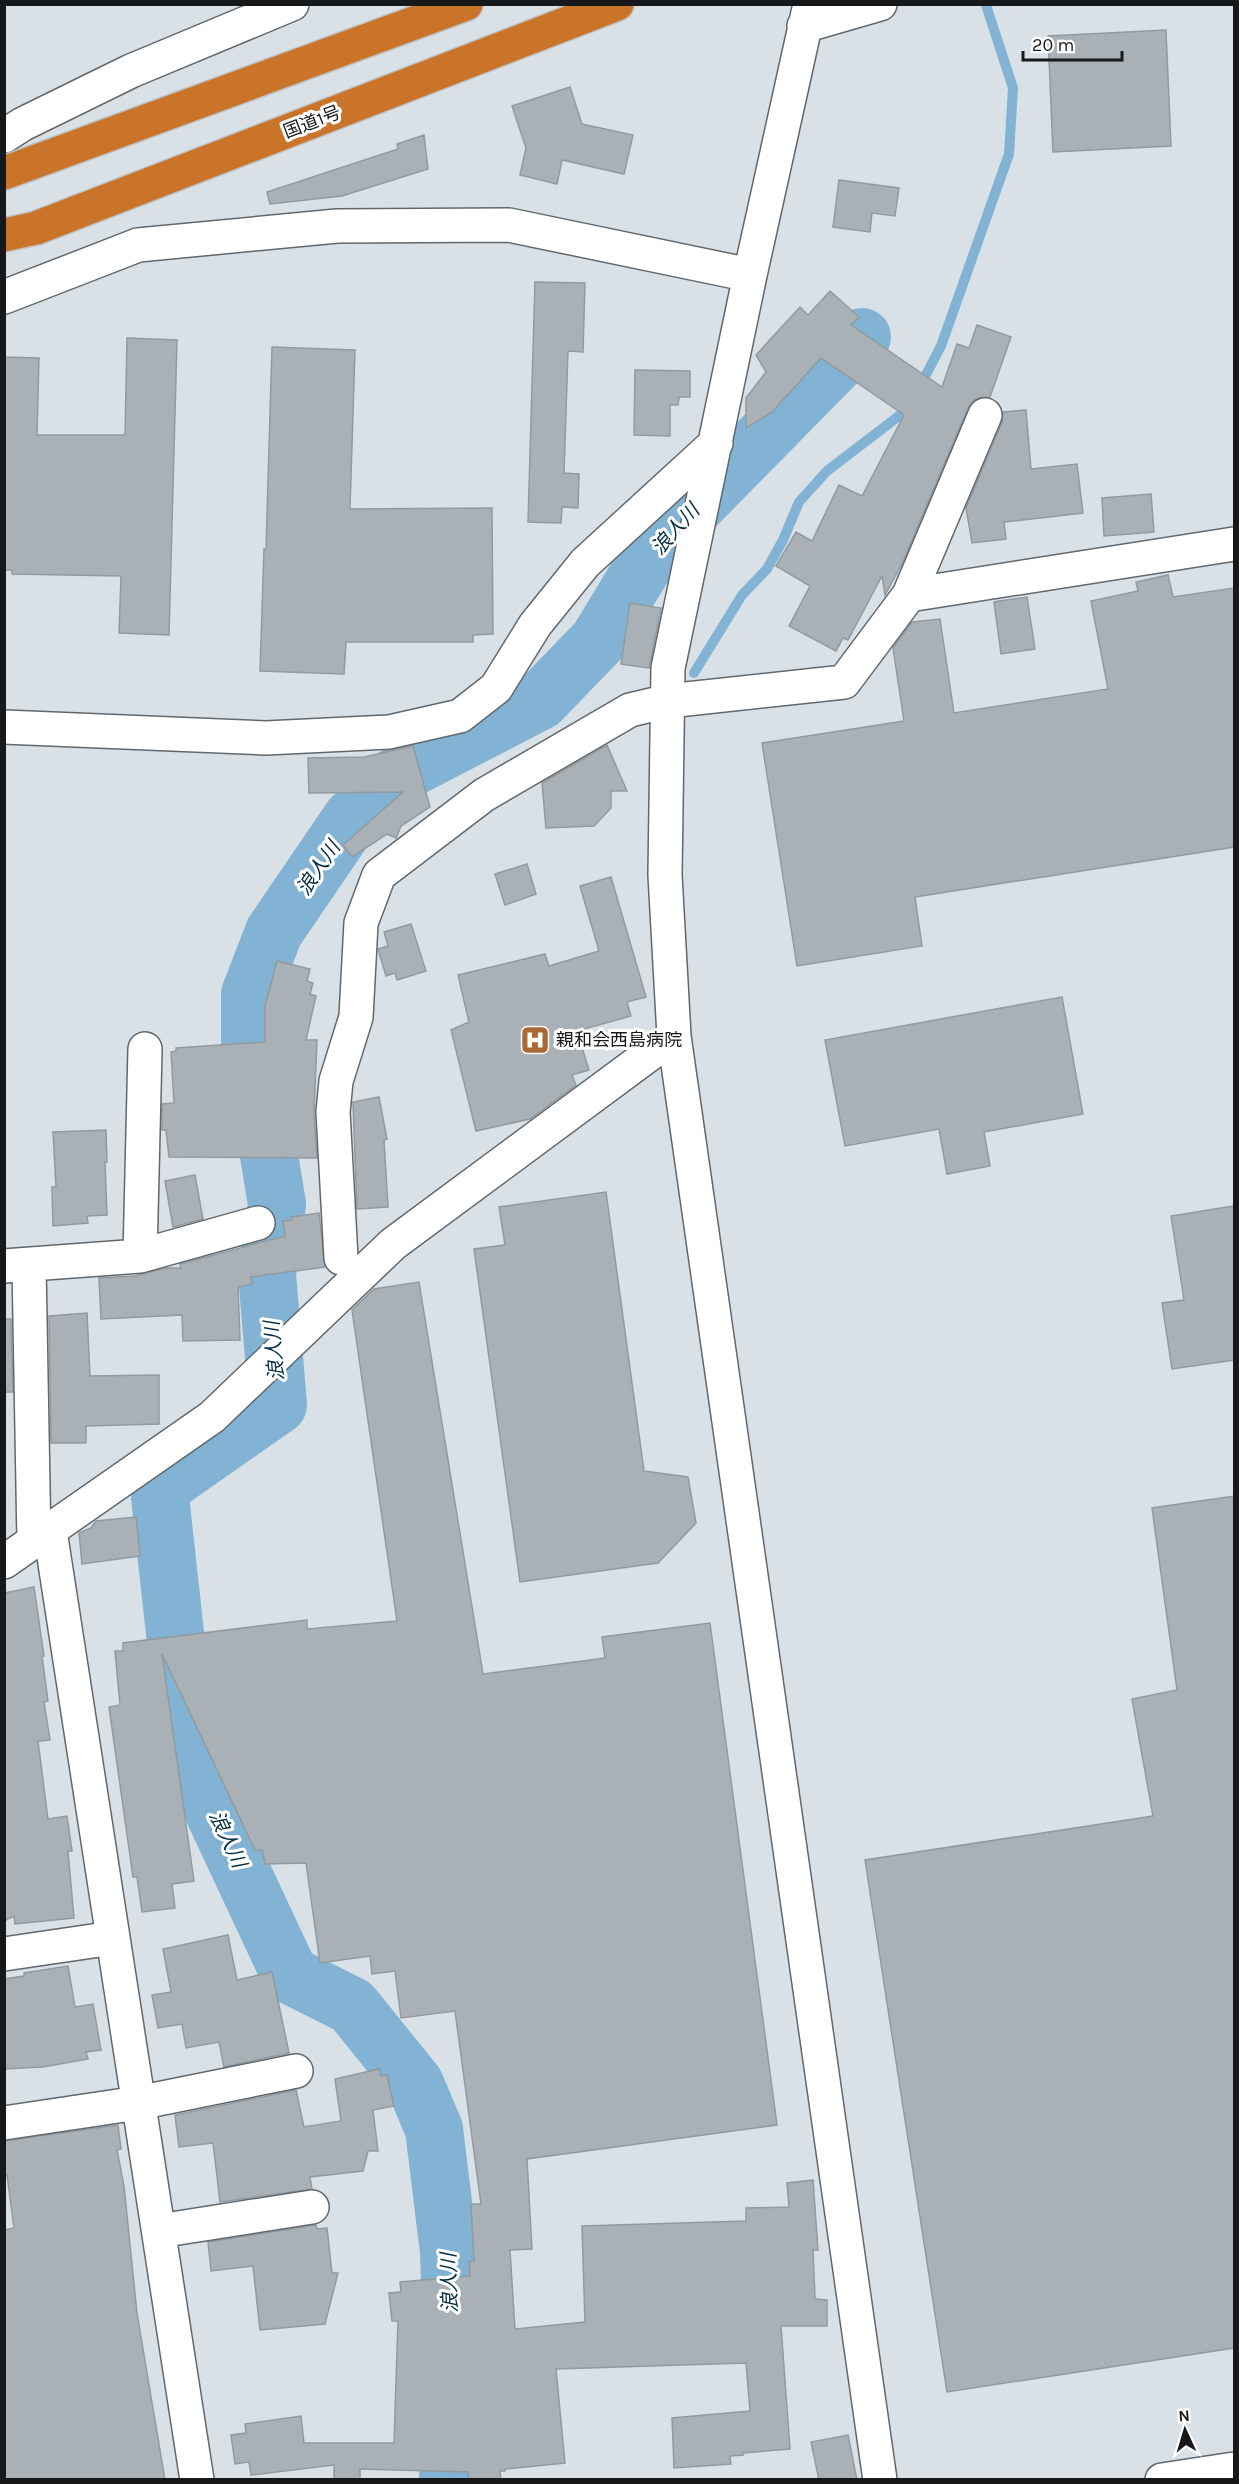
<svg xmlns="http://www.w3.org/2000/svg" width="1239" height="2484" viewBox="0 0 1239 2484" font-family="Karla,'Noto Sans JP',sans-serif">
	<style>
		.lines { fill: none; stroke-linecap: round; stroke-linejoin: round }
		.stream { stroke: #82b3d4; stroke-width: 10 }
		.river { stroke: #82b3d4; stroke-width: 58 }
		.building { fill: #a9b1b6; stroke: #929a9f; stroke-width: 1.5 }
		.minor-casing { stroke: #61686d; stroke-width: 36 }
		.highway-casing { stroke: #bebebf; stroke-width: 36 }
		.minor { stroke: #fff; stroke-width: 33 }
		.highway { stroke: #c97429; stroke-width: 33 }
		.labels { text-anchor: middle; stroke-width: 6; stroke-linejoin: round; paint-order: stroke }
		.street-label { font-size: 18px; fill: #16181a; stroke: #fff }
		.poi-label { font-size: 18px; fill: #16181a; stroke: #fff; text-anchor: start }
		.water-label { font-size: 20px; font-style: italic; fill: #052e45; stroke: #fff }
	</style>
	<rect width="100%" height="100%" fill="#d9e1e7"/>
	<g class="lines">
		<path class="stream" d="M 919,388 L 941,346 L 1009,154 L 1013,88 L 986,5
			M 694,673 L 742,595 L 767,569 L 783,540 L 799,502 L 827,471 L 908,409 L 910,405"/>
		<path class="river" d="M 448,2480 L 452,2342 L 449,2252 L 434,2129 L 415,2084 L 352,2006 L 290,1975 L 217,1819 L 188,1751 L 160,1497 L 168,1482 L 278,1405 L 267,1274 L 277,1204 L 250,1040 L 250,994 L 274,932 L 351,819 L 399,774 L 540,701 L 598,641 L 655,547 L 862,337"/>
	</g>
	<path class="building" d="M 1166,30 L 1171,146 L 1053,152 L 1048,36 Z
		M 570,87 L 582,124 L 633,135 L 624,174 L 562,160 L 557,184 L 520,175 L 526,148 L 512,106 Z
		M 424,135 L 428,169 L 342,196 L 270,204 L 267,192 L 398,149 L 397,144 Z
		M 839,180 L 899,188 L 895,216 L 872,213 L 870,232 L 833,227 Z
		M 535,282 L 585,283 L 583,352 L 568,351 L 564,473 L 579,474 L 578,508 L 562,507 L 561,523 L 528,522 Z
		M 830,291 L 859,317 L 851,325 L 942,387 L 957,344 L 969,348 L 977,325 L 1011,337 L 990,397 L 982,397 L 974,400 L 968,408 L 902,564 L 885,595 L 882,576 L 848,640 L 843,638 L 836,651 L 789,626 L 810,586 L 776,566 L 796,532 L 812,541 L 839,485 L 862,496 L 904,415 L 821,358 L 772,412 L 746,428 L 746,398 L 766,372 L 756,355 L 800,307 L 808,315 Z
		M 127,338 L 177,340 L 169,635 L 119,633 L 121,576 L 12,574 L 12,570 L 4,570 L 4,357 L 39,358 L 37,435 L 125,435 Z
		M 272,347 L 355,350 L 350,509 L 492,508 L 493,634 L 473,635 L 473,642 L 346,642 L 344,674 L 260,671 L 264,549 L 266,549 Z
		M 635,370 L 690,371 L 690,397 L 679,397 L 678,405 L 670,405 L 670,436 L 634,435 Z
		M 1026,410 L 1031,469 L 1077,464 L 1083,513 L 1004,522 L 1006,539 L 972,543 L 966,508 L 1002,422 L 1003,412 Z
		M 1151,494 L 1154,532 L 1104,536 L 1102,498 Z
		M 1168,575 L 1173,597 L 1234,588 L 1234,847 L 915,897 L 922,946 L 797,966 L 762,743 L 904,721 L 893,648 L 912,622 L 940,619 L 954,713 L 1108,689 L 1091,601 L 1138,591 L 1136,582 Z
		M 1027,597 L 1035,649 L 1001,654 L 994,602 Z
		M 630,603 L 661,608 L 649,668 L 621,664 Z
		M 607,745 L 627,791 L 611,791 L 611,808 L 594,826 L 546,828 L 542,783 Z
		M 413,746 L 430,807 L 401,826 L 396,838 L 387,834 L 352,857 L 343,845 L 403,792 L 309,793 L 308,758 L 364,757 Z
		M 527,864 L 536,894 L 505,905 L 495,874 Z
		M 611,877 L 646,997 L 627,1002 L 631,1016 L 577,1031 L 589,1070 L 572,1075 L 576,1085 L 530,1119 L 476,1131 L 451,1030 L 469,1022 L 458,975 L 545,954 L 549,966 L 599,951 L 580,886 Z
		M 411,924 L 426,971 L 397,980 L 395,973 L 386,976 L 378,949 L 388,946 L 384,932 Z
		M 277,961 L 310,969 L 307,981 L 313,983 L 310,994 L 316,996 L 306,1040 L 317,1040 L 314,1113 L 317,1158 L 169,1157 L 166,1130 L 162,1130 L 162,1104 L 174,1103 L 171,1052 L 176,1051 L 176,1048 L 265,1042 L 265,1006 Z
		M 1062,997 L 1083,1114 L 984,1132 L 990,1166 L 947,1174 L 939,1129 L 845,1146 L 825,1040 Z
		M 379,1097 L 387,1139 L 384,1140 L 388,1207 L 357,1209 L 353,1102 Z
		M 106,1130 L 107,1162 L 105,1162 L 107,1215 L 87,1216 L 88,1223 L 53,1226 L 52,1187 L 56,1187 L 53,1132 Z
		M 195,1175 L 203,1219 L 173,1227 L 165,1181 Z
		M 606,1192 L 644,1471 L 688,1477 L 696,1523 L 658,1563 L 520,1582 L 474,1249 L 505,1245 L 499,1207 Z
		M 1234,1206 L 1234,1360 L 1172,1369 L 1162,1303 L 1184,1300 L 1171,1216 Z
		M 319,1213 L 325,1267 L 251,1277 L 252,1284 L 238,1287 L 240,1340 L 183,1341 L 182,1315 L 101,1319 L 99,1278 L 135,1276 L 165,1268 L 181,1268 L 180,1264 L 285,1236 L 283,1221 L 292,1220 L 291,1217 Z
		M 419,1282 L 483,1674 L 605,1658 L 602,1637 L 710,1623 L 777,2125 L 527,2159 L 532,2249 L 510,2250 L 515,2329 L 585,2322 L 582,2226 L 746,2221 L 746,2208 L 789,2207 L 787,2183 L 813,2180 L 818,2250 L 813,2250 L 815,2299 L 827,2300 L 827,2326 L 781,2326 L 790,2449 L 742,2453 L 743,2455 L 730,2456 L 731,2464 L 674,2468 L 672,2418 L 750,2411 L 746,2363 L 556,2369 L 565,2463 L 505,2469 L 505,2471 L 500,2471 L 501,2480 L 469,2480 L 468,2472 L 360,2469 L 360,2480 L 334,2480 L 334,2465 L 251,2475 L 249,2462 L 235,2464 L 231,2435 L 246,2433 L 245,2424 L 301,2416 L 304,2443 L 394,2443 L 398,2321 L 392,2321 L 389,2293 L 401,2292 L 400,2282 L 470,2276 L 469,2262 L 474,2261 L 471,2204 L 481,2204 L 455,2011 L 401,2018 L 395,1971 L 372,1974 L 370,1956 L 320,1963 L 306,1863 L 265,1864 L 262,1850 L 255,1850 L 162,1654 L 194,1881 L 172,1884 L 175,1908 L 142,1912 L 137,1877 L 133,1877 L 109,1707 L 120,1705 L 115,1651 L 123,1651 L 123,1643 L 307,1620 L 307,1629 L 397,1621 L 352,1310 L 374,1289 Z
		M 87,1313 L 90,1376 L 159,1375 L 159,1424 L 86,1426 L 86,1443 L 51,1443 L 49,1316 Z
		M 4,1319 L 11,1319 L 13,1392 L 4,1392 Z
		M 1234,1496 L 1234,2348 L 947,2392 L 865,1860 L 1153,1816 L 1132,1699 L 1177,1690 L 1152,1508 Z
		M 136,1517 L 140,1556 L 82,1564 L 79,1533 L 91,1528 L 96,1521 Z
		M 34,1587 L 44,1656 L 42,1656 L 48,1701 L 44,1702 L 50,1740 L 38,1741 L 48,1819 L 67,1816 L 72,1851 L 68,1851 L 74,1918 L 15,1924 L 14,1916 L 4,1921 L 4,1593 Z
		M 228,1935 L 237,1980 L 272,1972 L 289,2053 L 224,2067 L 219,2042 L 186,2048 L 182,2024 L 158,2028 L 152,1995 L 171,1992 L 163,1949 Z
		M 68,1966 L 75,2007 L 93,2004 L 101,2050 L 86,2052 L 88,2059 L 43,2067 L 4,2069 L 4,1979 L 24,1976 L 24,1973 Z
		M 379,2069 L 381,2076 L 387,2075 L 394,2106 L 373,2110 L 378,2151 L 368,2151 L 363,2171 L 310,2177 L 312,2189 L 220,2202 L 213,2143 L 179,2147 L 175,2115 L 296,2090 L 304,2127 L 341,2121 L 335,2079 Z
		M 118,2125 L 121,2149 L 117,2150 L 124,2186 L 137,2313 L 165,2480 L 4,2480 L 4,2230 L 14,2228 L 7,2175 L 4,2176 L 4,2141 Z
		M 316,2225 L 317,2229 L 327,2228 L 332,2273 L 338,2273 L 325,2324 L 260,2330 L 253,2266 L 211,2271 L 208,2242 Z
		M 848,2435 L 857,2480 L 819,2480 L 811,2442 Z"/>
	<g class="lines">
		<g class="minor-casing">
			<path id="minor" d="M 810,4 L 750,275 L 668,668 L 665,875 L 674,1036 L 880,2480
				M 804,26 L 880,4
				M 4,136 L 23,124 L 131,71 L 292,4
				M 4,297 L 138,245 L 337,226 L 509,225 L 750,275
				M 909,595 L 985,415
				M 4,727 L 266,738 L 389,732 L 460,716 L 496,688 L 535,625 L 585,563 L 716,443
				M 140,1256 L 145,1049
				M 341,1258 L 333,1112 L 336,1081 L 356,1017 L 361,923 L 379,875 L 484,795 L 630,710 L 668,701 L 844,682 L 909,595 L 1234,544
				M 29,1265 L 34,1542
				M 4,1266 L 140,1256 L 258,1223
				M 50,1531 L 197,2480
				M 4,1562 L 212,1417 L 393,1244 L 674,1036
				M 4,1954 L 113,1938
				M 4,2123 L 138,2103 L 296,2071
				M 159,2231 L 312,2207
				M 1162,2480 L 1234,2469"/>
		</g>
		<g class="highway-casing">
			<path id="highway" d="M 4,173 L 466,4
				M 4,235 L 36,228 L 617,4"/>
		</g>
		<use href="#minor" class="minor"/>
		<use href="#highway" class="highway"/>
	</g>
	<defs>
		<g id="hospital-square" transform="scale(1.5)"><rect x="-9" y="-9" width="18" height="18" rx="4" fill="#aa6934" stroke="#fff"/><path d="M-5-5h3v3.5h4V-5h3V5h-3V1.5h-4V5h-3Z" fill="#fff"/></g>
	</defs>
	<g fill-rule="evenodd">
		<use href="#hospital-square" x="535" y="1040"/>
	</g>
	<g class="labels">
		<g class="street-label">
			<text transform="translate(312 122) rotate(-21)" y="6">国道1号</text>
		</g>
		<g class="poi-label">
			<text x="556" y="1046">親和会西島病院</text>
		</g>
		<g class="water-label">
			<text transform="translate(675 529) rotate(-48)" y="7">浪人川</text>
			<text transform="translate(318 868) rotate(-56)" y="7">浪人川</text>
			<text transform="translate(274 1351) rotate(-95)" y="7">浪人川</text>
			<text transform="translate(228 1839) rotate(65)" y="7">浪人川</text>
			<text transform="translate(449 2283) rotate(-92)" y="7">浪人川</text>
		</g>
	</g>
	<rect width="1239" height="2484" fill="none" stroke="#16181a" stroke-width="12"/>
	<g transform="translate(1185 2430) rotate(356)" stroke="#ffffff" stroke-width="4.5" paint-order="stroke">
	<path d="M0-4.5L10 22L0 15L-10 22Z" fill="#16181a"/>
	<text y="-9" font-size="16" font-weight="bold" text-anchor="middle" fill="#16181a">N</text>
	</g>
	<path d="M1023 51v9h99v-9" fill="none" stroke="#16181a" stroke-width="3"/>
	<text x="1032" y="51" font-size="18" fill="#16181a" stroke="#ffffff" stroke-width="4.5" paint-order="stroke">20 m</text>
</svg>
